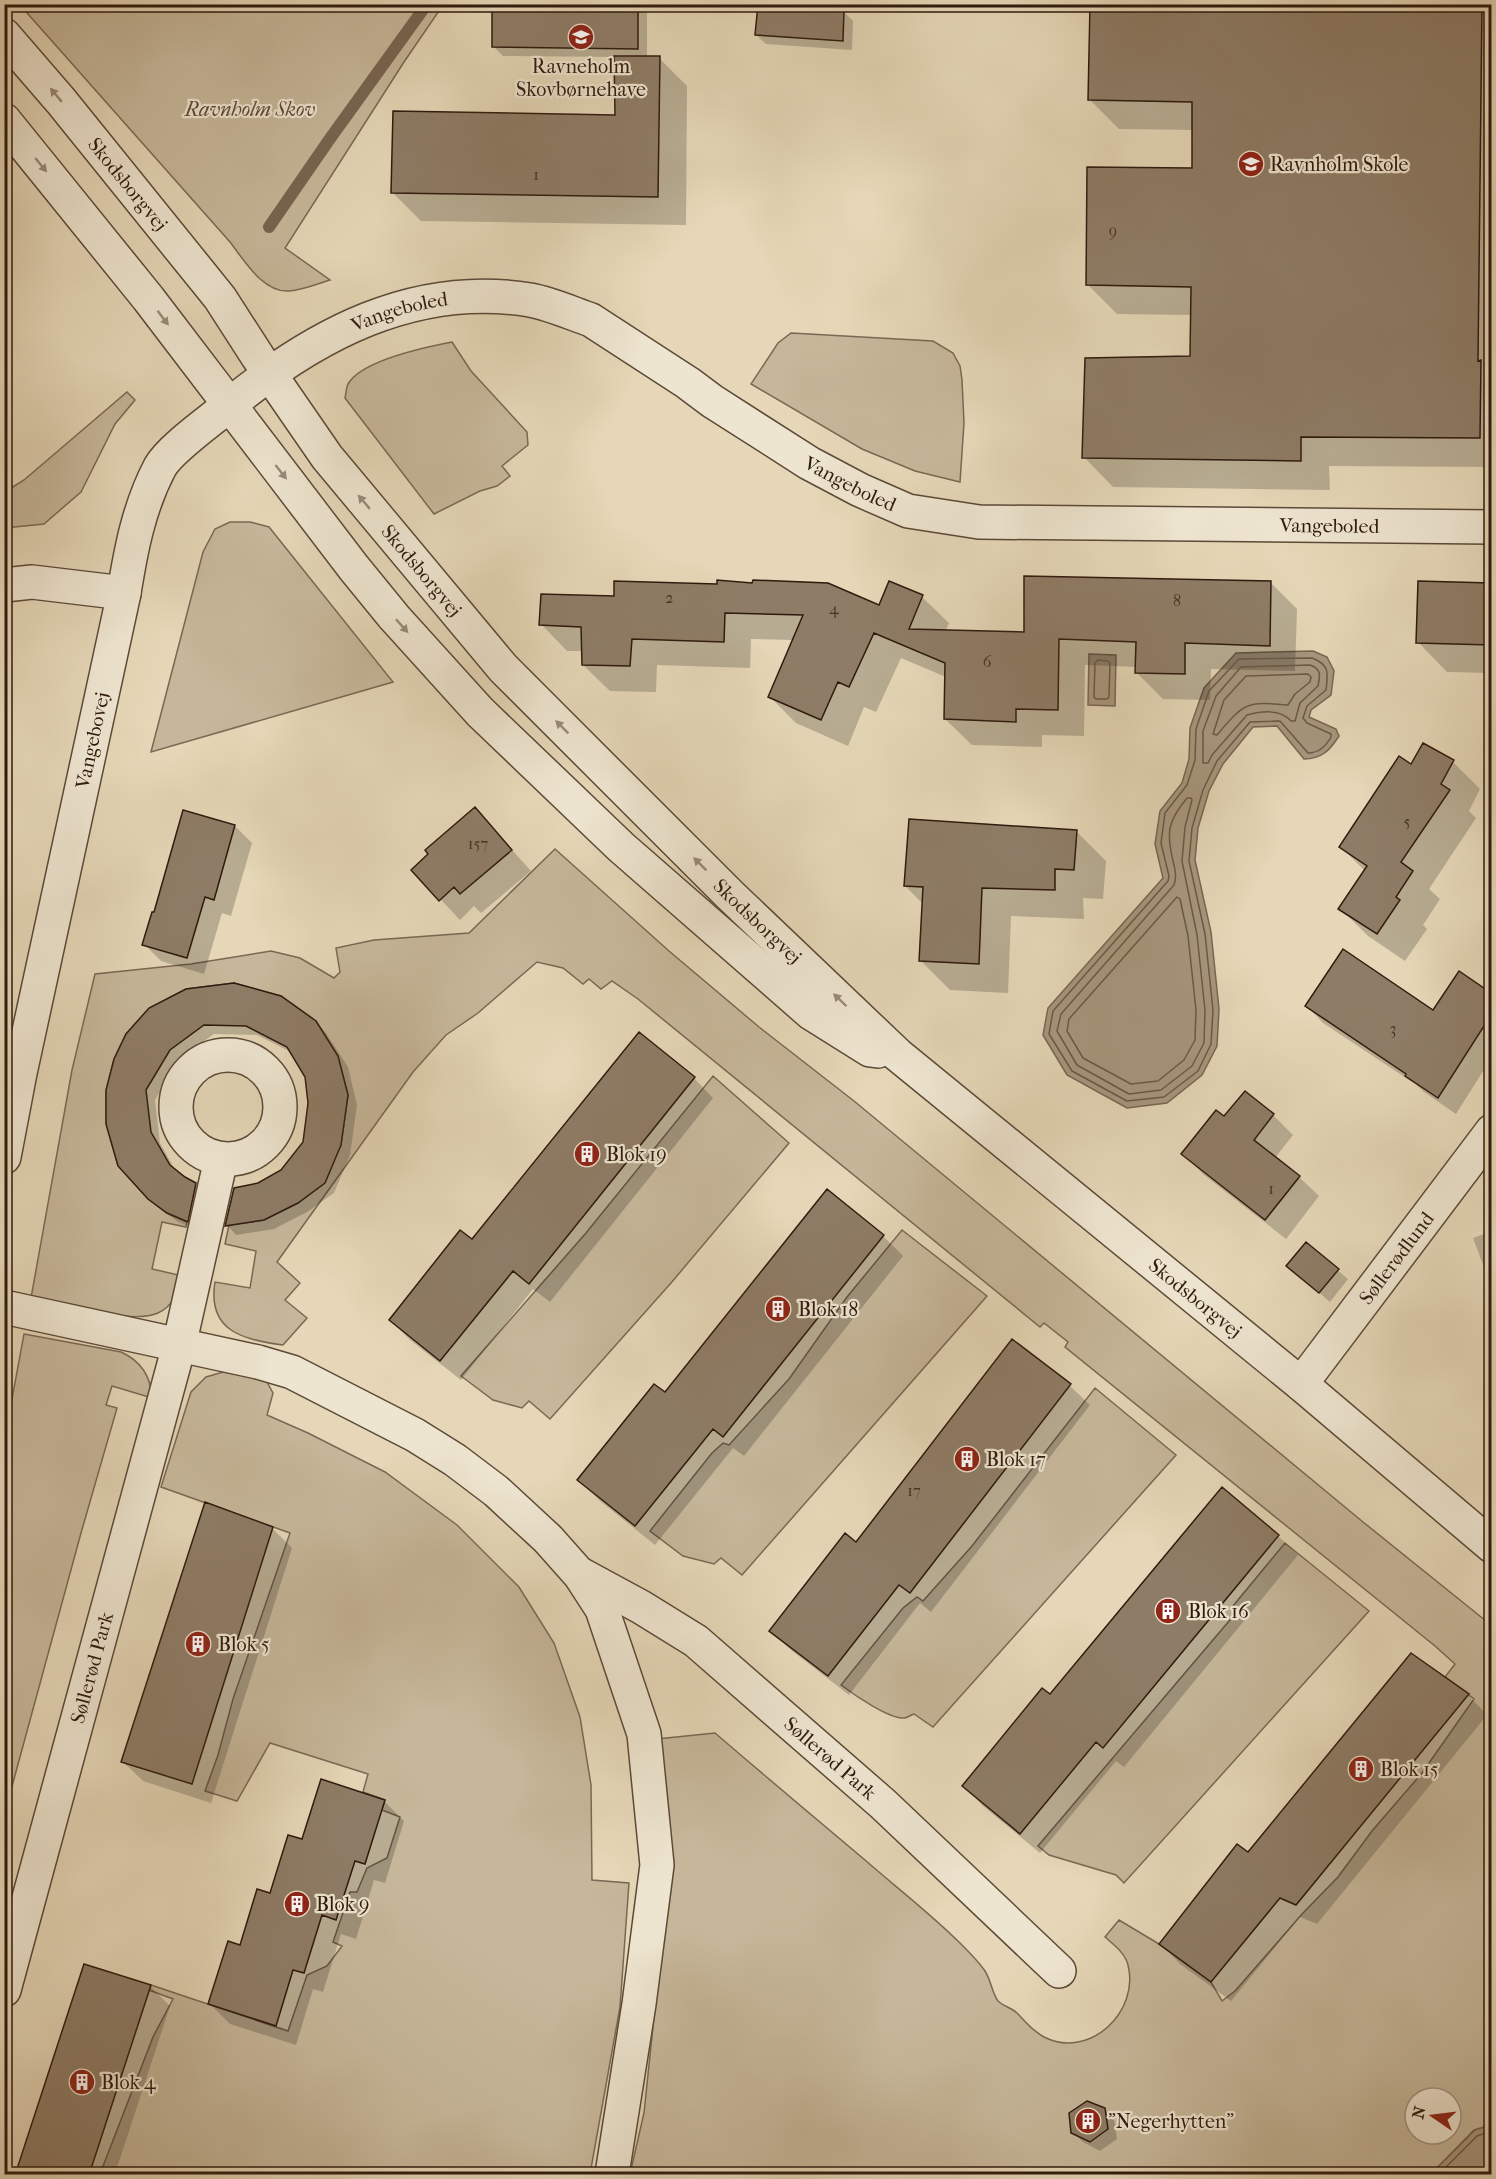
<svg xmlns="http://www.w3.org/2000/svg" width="1496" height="2179" viewBox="0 0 1496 2179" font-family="'IM FELL French Canon',serif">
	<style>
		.green { fill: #c6b79a; stroke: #7a6854; stroke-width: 1.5; fill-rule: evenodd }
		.water { fill: #a7977e; stroke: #776551; stroke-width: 1.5 }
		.shadow { fill: #0003 }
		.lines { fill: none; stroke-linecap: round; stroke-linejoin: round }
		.shore { stroke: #6b5846; stroke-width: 1.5 }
		.stream { stroke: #776551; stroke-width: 12 }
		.building { fill: #8e7c66; stroke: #2f1a0e; stroke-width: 1.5 }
		.minor-casing { stroke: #5c4938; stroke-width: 36 }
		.minor { stroke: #eee5d0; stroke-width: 33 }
		.oneway { fill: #988a79 }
		.labels { text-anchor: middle; stroke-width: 4.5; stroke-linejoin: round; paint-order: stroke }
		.number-label { font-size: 16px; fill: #473224 }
		.poi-label { font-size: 20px; fill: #2f1a0e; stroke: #eee5d0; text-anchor: start }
		.park-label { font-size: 20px; font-style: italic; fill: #5c4938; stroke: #eee5d0 }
		.street-label { font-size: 20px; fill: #2f1a0e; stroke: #eee5d0 }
	</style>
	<rect width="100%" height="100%" fill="#e5d7b7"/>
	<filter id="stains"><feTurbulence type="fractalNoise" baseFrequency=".00333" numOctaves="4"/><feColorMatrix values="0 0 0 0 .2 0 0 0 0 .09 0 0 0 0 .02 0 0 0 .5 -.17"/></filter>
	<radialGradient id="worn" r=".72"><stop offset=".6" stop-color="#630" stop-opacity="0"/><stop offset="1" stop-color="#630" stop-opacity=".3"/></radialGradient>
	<path class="green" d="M 20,5 L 443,5 L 404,62 L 285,248 L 330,280 C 317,284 303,290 289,291 C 263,293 244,260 230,242 Z
		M 791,333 L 933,341 L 953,353 L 960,366 L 962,380 L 964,423 L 960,482 L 915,471 L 862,449 L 751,384 L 778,343 Z
		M 452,342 L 471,371 L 527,432 L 528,445 L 502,466 L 510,476 L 497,486 L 480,491 L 434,514 L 345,398 C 346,394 346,388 348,384 C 362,360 426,347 452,342 Z
		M 127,392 L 135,400 L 115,424 L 81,492 L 44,524 L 5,528 L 5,492 L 24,480 Z
		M 230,522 L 250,522 L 269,527 L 393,682 L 151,752 L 203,552 L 215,529 Z
		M 555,849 L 669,951 L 759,1027 L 854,1101 L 1363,1522 L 1491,1625 L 1491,2125 L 1474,2130 L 1431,2174 L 630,2174 L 644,2113 L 667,1892 L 657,1739 L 715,1733 C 765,1776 815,1818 865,1860 C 897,1888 931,1914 961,1944 C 969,1952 979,1962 985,1971 C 991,1980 992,1993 998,2001 C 1003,2006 1012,2008 1017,2013 C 1028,2024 1030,2029 1044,2037 C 1089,2060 1140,2012 1128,1965 C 1125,1953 1114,1945 1105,1937 L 1119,1920 L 1159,1944 L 1211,1982 L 1222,2001 L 1235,1991 L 1303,1913 L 1338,1877 L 1372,1831 L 1422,1773 L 1474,1699 L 1445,1677 L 1455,1664 L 1435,1646 L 1065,1347 L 1068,1342 L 1044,1323 L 1040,1327 L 638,999 L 612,981 L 601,989 L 589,979 L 583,984 L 563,968 L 537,962 L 478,1013 L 446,1035 L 413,1072 L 277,1262 L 300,1283 L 285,1300 L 307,1318 L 283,1345 C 243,1340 207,1331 215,1282 L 250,1288 L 256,1251 L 225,1244 L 229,1225 L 264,1220 L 298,1203 L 341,1145 L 348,1095 L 338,1056 L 316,1021 L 281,996 L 234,983 L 186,989 L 150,1008 L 126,1034 L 114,1059 L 106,1091 L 106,1124 L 118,1166 L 148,1199 L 167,1213 L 187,1222 L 186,1227 L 162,1222 L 152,1269 L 183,1276 C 178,1291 174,1306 158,1313 C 132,1325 61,1304 31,1298 L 72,1070 L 95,974 L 191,964 L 271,951 L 300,958 L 334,978 L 340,972 L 336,948 L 374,940 L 469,933 ZM 1415,2098 L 1451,2098 L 1451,2134 L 1415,2134 Z
		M 713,1076 L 789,1143 L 671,1283 L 550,1419 L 529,1401 L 522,1408 L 493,1400 L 461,1376 L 586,1233 Z
		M 902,1230 L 987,1296 L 742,1575 L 721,1558 L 714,1564 L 683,1556 L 650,1531 L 712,1453 L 723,1443 L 729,1445 L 789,1379 L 847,1297 Z
		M 24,1334 L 121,1352 C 141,1361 151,1376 152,1398 L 112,1386 L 106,1405 L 117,1408 L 81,1533 L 5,1812 L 4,1442 Z
		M 223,1372 L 247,1376 L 267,1382 L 273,1393 L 267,1415 L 308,1433 L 385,1472 L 457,1525 L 519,1587 L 554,1643 L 580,1717 L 591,1785 L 592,1880 L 629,1883 L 620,2007 L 590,2174 L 100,2174 L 153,2037 L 173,1999 L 149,1990 L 151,1985 L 288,2031 L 307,1975 L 327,1966 L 342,1946 L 333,1942 L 350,1892 L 357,1892 L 367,1868 L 387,1858 L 400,1817 L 382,1810 L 385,1800 L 363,1792 L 368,1774 L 270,1743 L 237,1801 L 205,1791 L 218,1755 L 233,1699 L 290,1533 L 161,1487 L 191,1392 L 206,1377 Z
		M 1095,1388 L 1176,1455 L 933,1727 L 914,1714 C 911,1715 908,1717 905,1718 C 890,1720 853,1694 841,1685 L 903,1608 L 917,1597 L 923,1601 L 972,1546 Z
		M 1285,1543 L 1369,1611 L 1124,1883 L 1116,1875 L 1049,1855 L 1038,1846 L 1235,1614 L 1233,1606 Z"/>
	<path class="water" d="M 1313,651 L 1327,657 L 1334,671 L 1331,695 L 1311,710 L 1309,717 L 1336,729 L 1339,736 C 1330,750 1322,759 1304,759 L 1277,726 L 1253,727 L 1223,764 L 1209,791 L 1198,828 L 1195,860 L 1211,932 L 1219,1009 L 1217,1046 L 1202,1075 L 1167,1103 L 1127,1108 L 1067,1075 L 1043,1035 L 1048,1008 L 1163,878 L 1155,844 L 1160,811 L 1182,783 L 1189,759 L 1190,728 L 1204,688 L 1236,653 Z
		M 1089,654 L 1116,655 L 1115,706 L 1088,705 Z
		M 1491,2125 L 1491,2174 L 1431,2174 L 1475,2130 Z"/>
	<path class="shadow" d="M 494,4 L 647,4 L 647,58 L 659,58 L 687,86 L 686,225 L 421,221 L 393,193 L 617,116 L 616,57 L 503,56 L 493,46 Z
		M 1091,4 L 1492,4 L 1492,467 L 1329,466 L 1330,490 L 1113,487 L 1084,457 L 1192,357 L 1192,315 L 1117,314 L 1088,285 L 1193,170 L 1194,130 L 1119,129 L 1090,100 Z
		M 844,12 L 853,21 L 852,50 L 766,44 L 756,35 Z
		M 1270,582 L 1297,609 L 1295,671 L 1211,669 L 1210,700 L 1163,699 L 1136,672 L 1137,667 L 1085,665 L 1084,736 L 1042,735 L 1042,747 L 972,745 L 945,719 L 946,677 L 901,658 L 876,712 L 864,707 L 848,746 L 796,723 L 770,697 L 794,640 L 751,639 L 750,668 L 657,665 L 656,692 L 610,691 L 583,665 L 583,651 L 567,651 L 541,624 L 542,595 L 880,607 L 890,583 L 922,597 L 949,623 L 945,632 L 1026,634 Z
		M 1420,583 L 1492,585 L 1492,673 L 1447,672 L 1418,642 Z
		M 1453,762 L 1480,789 L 1469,811 L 1476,818 L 1429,889 L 1440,899 L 1423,925 L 1427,929 L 1405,961 L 1368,936 L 1340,908 L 1365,871 L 1341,847 Z
		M 475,809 L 531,871 L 481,913 L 474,906 L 460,920 L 413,870 Z
		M 235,826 L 252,843 L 231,916 L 222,913 L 204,974 L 161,961 L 144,944 Z
		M 1076,831 L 1106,861 L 1103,899 L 1083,898 L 1084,919 L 1011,916 L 1008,993 L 950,990 L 921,961 L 923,904 L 905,886 Z
		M 1459,973 L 1492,995 L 1492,1057 L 1456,1114 L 1424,1092 L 1415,1084 L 1323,1023 L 1307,1006 L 1434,1012 Z
		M 150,1009 L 316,1022 L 326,1033 L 348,1067 L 357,1105 L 350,1155 L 334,1193 L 307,1212 L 274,1229 L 236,1235 L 227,1225 L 259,1184 L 282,1171 L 304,1143 L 309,1103 L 306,1076 L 293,1053 L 257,1035 L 214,1034 L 179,1059 L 155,1100 L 160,1143 L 177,1173 L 196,1184 L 205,1194 L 197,1230 L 178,1222 L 159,1208 L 120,1166 Z
		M 694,1078 L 713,1098 L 550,1302 L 533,1289 L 461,1380 L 410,1340 L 391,1320 Z
		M 1245,1093 L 1273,1115 L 1293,1135 L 1275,1158 L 1299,1177 L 1319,1196 L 1286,1239 L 1203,1174 L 1183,1154 L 1225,1119 Z
		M 1492,1231 L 1492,1289 L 1473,1238 Z
		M 883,1236 L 903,1256 L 744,1456 L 733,1448 L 655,1545 L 599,1500 L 579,1480 L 665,1394 Z
		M 1306,1244 L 1348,1279 L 1330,1302 L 1288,1266 Z
		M 1013,1341 L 1070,1386 L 1090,1405 L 931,1612 L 920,1603 L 849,1695 L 791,1650 L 771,1631 L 856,1544 Z
		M 1222,1489 L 1278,1536 L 1298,1555 L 1124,1767 L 1116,1761 L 1040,1853 L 983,1806 L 964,1786 L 1051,1697 Z
		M 272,1528 L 292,1548 L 211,1803 L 143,1781 L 123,1762 Z
		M 1468,1695 L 1487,1715 L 1317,1924 L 1300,1917 L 1231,2001 L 1180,1964 L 1161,1944 L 1248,1854 Z
		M 384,1801 L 404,1821 L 385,1883 L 374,1880 L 356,1939 L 341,1934 L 323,1992 L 313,1989 L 296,2045 L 230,2024 L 210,2004 L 303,1841 Z
		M 150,1986 L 170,2006 L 115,2174 L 17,2174 Z
		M 1104,2110 L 1114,2120 L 1117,2139 L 1100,2151 L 1083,2142 L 1073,2132 Z"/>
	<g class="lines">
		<path class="shore" d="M 1312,658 C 1330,665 1328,673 1326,690 L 1307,706 L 1303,718 L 1307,723 L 1331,734 L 1331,737 C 1326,746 1319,753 1308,753 L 1280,721 L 1250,722 L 1217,761 L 1203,790 L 1192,828 L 1189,861 L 1205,934 L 1213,1010 L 1211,1044 L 1198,1071 L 1164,1097 L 1127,1101 L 1072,1071 L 1049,1034 L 1053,1011 L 1168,881 L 1169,876 L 1161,843 L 1165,813 L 1187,785 L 1195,760 L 1196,729 L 1209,691 L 1239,659 Z
			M 1098,660 L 1108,661 L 1110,663 L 1109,697 L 1107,699 L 1096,699 L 1094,697 L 1095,663 Z
			M 1310,665 C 1322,669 1320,676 1318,686 L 1300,703 L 1295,721 L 1291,721 C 1281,709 1262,711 1247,715 L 1212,755 L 1208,763 L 1203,763 L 1203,731 L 1216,696 L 1241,667 Z
			M 1308,674 L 1311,677 L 1310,682 L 1295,694 L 1288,705 C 1246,701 1244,703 1217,735 L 1213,734 L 1224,700 L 1246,676 Z
			M 1187,798 L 1191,798 L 1192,800 L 1185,827 L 1182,861 L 1197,935 L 1205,1010 L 1204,1043 L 1192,1066 L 1161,1090 L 1129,1094 L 1077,1065 L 1057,1031 L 1061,1014 L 1174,885 C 1177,876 1175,869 1173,861 C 1166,832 1168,821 1187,798 Z
			M 1177,897 L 1180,899 L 1188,936 L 1196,1010 L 1195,1040 L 1184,1060 L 1158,1081 L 1131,1084 L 1083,1058 L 1067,1031 L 1069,1019 Z
			M 1439,2174 L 1477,2136 L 1492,2131"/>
		<path class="stream" d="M 269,227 L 329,140 L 427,4"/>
	</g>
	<path class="building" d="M 492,4 L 638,4 L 638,49 L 492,47 Z
		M 758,4 L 794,4 L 844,9 L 843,41 L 755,35 Z
		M 1090,4 L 1482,4 L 1478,361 L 1481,360 L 1480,438 L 1301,437 L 1301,461 L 1082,458 L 1085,358 L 1190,356 L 1191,287 L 1086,285 L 1087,167 L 1192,168 L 1192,102 L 1088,100 Z
		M 614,56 L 660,56 L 658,197 L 391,193 L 393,111 L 615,115 Z
		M 1024,576 L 1271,581 L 1270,646 L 1185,643 L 1185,674 L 1135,673 L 1136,642 L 1059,639 L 1058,710 L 1016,709 L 1016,722 L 944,719 L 945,663 L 874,633 L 849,687 L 838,682 L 821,720 L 768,697 L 803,615 L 725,613 L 724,642 L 632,639 L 630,666 L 582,665 L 581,627 L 539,625 L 541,594 L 614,596 L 614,581 L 717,584 L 717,580 L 752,583 L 753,580 L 828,583 L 879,605 L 889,581 L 923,595 L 909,629 L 1024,632 Z
		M 1418,581 L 1491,583 L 1491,645 L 1416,643 Z
		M 1423,743 L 1454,760 L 1441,784 L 1450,790 L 1401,862 L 1413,871 L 1396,897 L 1400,900 L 1377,934 L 1338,909 L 1367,866 L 1339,847 L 1399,756 L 1411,764 Z
		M 475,807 L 512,850 L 460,894 L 454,887 L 439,901 L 411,870 L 428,854 L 425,850 Z
		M 183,810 L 235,825 L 214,900 L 205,897 L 187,958 L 142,945 L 152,912 L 154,912 Z
		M 909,819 L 1077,830 L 1074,870 L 1055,869 L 1055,890 L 982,888 L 979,964 L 919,961 L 923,887 L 904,886 Z
		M 1343,949 L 1433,1010 L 1459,971 L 1491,993 L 1491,1015 L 1438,1098 L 1405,1076 L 1406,1074 L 1305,1006 Z
		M 234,983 L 281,996 L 316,1021 L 338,1056 L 348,1095 L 341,1145 L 325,1183 L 298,1203 L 264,1220 L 225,1226 L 234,1188 L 258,1183 L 281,1170 L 303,1142 L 308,1103 L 305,1077 L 287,1047 L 246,1026 L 204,1025 L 170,1050 L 146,1090 L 151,1132 L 170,1165 L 185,1177 L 196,1183 L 188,1222 L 167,1213 L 148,1199 L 118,1166 L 106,1124 L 106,1090 L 114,1059 L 126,1034 L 149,1008 L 186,989 Z
		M 639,1032 L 695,1077 L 529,1284 L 513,1271 L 440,1361 L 389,1320 L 460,1230 L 472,1239 Z
		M 1245,1091 L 1274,1114 L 1254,1140 L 1300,1176 L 1265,1220 L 1181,1154 L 1216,1110 L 1224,1116 Z
		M 827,1189 L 884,1235 L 723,1437 L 713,1429 L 635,1526 L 577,1480 L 654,1384 L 665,1392 Z
		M 1306,1242 L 1339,1269 L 1319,1293 L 1286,1266 Z
		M 1012,1339 L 1071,1384 L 910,1593 L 899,1585 L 828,1676 L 769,1631 L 845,1533 L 856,1542 Z
		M 1222,1487 L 1279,1535 L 1103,1748 L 1096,1742 L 1020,1834 L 962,1786 L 1042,1688 L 1050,1694 Z
		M 205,1502 L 273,1527 L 192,1784 L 121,1762 Z
		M 1411,1653 L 1469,1694 L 1296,1905 L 1280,1898 L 1211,1982 L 1159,1944 L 1237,1844 L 1248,1852 Z
		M 321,1779 L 385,1800 L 365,1864 L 355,1861 L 336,1920 L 322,1915 L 304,1973 L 293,1970 L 276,2026 L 208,2004 L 228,1941 L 240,1945 L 257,1889 L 270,1893 L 288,1835 L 302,1839 Z
		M 84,1964 L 151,1985 L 89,2175 L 15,2175 Z
		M 1087,2101 L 1105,2108 L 1108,2129 L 1090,2142 L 1071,2133 L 1069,2113 Z"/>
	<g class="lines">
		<g class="minor-casing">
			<g id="minor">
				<path id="s1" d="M 4,35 L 61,101 L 220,298 L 258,357 L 327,457 L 503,668 L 730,895 L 898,1055 L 1301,1384 L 1492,1546"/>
				<path d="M 4,120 L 148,298 L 354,568 L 394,617 L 480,712 L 621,847 L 811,1013 L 870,1050 L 878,1051"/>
				<path d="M 4,585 L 32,582 L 124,593"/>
				<circle cx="228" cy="1107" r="52"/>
				<path id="s2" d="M 4,1157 L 20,1073 L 124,593 C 131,549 139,507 160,467 C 170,449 210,421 228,406 C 314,335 414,281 530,300 C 551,304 571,313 591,320 L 688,383 L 712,401 L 809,463 L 860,490 L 908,511 L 979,522 L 1492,527"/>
				<path d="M 4,1307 L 258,1362 L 292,1372 L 415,1435 L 455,1460 L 496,1491 L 548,1539 L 580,1575 L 602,1609 L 644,1734 L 657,1865 L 639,2004 L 612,2174"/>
				<path id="s3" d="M 1301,1384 L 1492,1131"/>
				<path id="s4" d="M 582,1575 L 641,1607 L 696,1641 L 883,1804 L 1059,1971"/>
				<path id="s5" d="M 4,1990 L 179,1346 L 221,1159"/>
			</g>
		</g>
		<use href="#minor" class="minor"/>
	</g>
	<defs><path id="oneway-solid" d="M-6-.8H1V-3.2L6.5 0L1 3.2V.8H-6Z" transform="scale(1.5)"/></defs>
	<g class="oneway">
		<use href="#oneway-solid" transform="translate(56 95) rotate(-130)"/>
		<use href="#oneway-solid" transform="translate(41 165) rotate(51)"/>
		<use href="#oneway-solid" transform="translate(163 318) rotate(53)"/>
		<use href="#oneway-solid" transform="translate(281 472) rotate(52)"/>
		<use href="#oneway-solid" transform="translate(364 502) rotate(-130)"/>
		<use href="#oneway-solid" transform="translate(402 626) rotate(48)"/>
		<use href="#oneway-solid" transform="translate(562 727) rotate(-135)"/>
		<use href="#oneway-solid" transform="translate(700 864) rotate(-135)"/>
		<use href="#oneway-solid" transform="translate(840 1000) rotate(-136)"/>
	</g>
	<defs>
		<g id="school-disc" transform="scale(1.35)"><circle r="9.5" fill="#8f2418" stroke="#eee5d0"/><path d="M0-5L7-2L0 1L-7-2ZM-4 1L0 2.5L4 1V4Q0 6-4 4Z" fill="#fff"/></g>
		<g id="building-disc" transform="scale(1.35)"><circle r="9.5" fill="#8f2418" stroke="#eee5d0"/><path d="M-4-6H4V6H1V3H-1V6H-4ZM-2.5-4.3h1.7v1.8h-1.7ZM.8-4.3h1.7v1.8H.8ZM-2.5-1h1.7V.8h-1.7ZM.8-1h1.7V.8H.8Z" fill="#fff"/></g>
	</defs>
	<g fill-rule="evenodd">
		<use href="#school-disc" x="581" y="37"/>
		<use href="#school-disc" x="1251" y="164"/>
		<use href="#building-disc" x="587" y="1154"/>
		<use href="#building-disc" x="778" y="1309"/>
		<use href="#building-disc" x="967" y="1459"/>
		<use href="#building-disc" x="1168" y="1611"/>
		<use href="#building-disc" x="198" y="1644"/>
		<use href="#building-disc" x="1361" y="1769"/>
		<use href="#building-disc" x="297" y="1904"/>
		<use href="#building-disc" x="82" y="2082"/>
		<use href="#building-disc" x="1088" y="2121"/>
	</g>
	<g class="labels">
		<g class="number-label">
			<text x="536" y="180">1</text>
			<text x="1113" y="236">9</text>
			<text x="669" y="603">2</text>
			<text x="1177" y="606">8</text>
			<text x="834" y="614">4</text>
			<text x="987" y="667">6</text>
			<text x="1407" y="827">5</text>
			<text x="478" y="849">157</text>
			<text x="1393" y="1034">3</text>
			<text x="1271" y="1194">1</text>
			<text x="914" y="1496">17</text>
		</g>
		<g class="poi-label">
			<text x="581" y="73" text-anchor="middle">Ravneholm<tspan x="581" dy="23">Skovbørnehave</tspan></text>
			<text x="1270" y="171">Ravnholm Skole</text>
			<text x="606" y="1161">Blok 19</text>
			<text x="798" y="1316">Blok 18</text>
			<text x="986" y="1466">Blok 17</text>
			<text x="1188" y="1618">Blok 16</text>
			<text x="218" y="1651">Blok 5</text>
			<text x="1380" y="1776">Blok 15</text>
			<text x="316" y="1911">Blok 9</text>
			<text x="101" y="2089">Blok 4</text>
			<text x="1108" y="2128">"Negerhytten"</text>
		</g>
		<g class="park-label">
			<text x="250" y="116">Ravnholm Skov</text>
		</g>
		<g class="street-label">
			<text dy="7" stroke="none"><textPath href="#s1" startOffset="194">Skodsborgvej</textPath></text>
			<text dy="7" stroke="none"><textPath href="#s2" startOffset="998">Vangeboled</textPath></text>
			<text dy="7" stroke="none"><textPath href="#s2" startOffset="1502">Vangeboled</textPath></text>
			<text dy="7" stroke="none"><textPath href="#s2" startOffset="1988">Vangeboled</textPath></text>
			<text dy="7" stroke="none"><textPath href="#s1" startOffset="680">Skodsborgvej</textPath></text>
			<text dy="7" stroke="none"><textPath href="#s2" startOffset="426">Vangebovej</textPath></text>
			<text dy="7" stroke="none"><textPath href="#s1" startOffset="1166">Skodsborgvej</textPath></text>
			<text dy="7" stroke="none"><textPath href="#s3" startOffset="158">Søllerødlund</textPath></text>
			<text dy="7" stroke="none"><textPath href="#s1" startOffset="1744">Skodsborgvej</textPath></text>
			<text dy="7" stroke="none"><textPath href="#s5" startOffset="334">Søllerød Park</textPath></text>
			<text dy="7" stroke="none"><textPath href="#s4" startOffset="310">Søllerød Park</textPath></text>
		</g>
	</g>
	<rect width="1496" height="2179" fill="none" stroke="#e5d7b7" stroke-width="24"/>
	<rect x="6" y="6" width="1484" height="2167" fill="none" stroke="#2f1a0e" stroke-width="3"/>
	<rect x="12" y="12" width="1472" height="2155" fill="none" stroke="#2f1a0e" stroke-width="1.5"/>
	<g transform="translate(1433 2116) rotate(284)"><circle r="28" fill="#eee5d0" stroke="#a29482" stroke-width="1.5"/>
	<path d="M0-4.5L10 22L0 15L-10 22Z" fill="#8f2418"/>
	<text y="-9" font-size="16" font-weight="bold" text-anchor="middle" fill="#2f1a0e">N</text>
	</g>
	<rect width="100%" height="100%" filter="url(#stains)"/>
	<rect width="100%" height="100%" fill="url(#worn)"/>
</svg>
